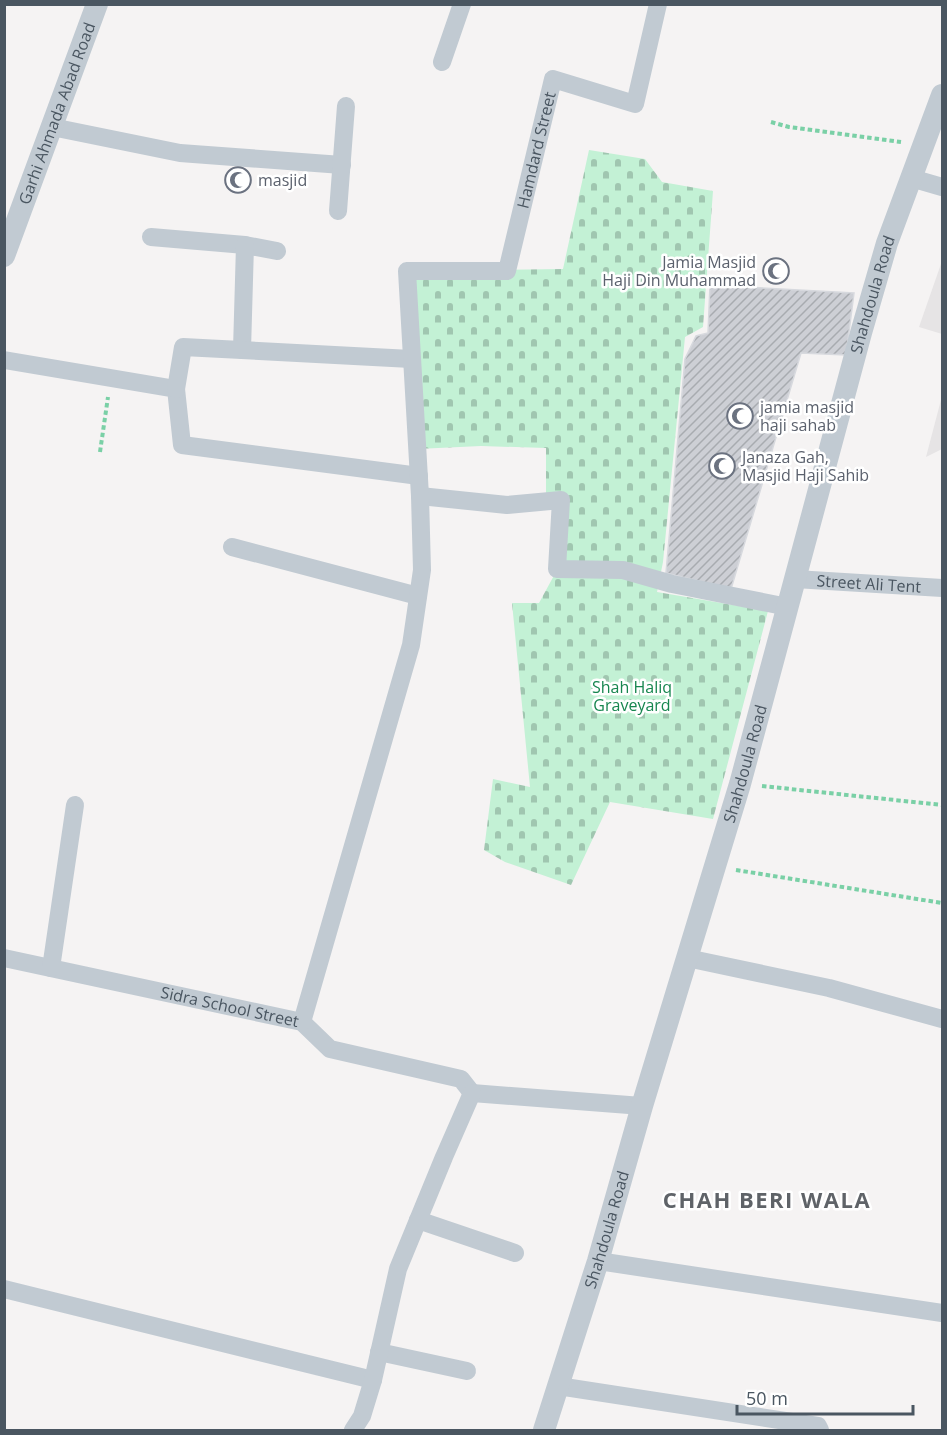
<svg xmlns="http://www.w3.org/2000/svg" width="947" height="1435" viewBox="0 0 947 1435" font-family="'Open Sans',sans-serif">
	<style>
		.education { fill: #e6e4e5 }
		.cemetery { fill: url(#cemetery-stones) }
		.building { fill: url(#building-hatch); stroke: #d7d9de; stroke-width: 1.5 }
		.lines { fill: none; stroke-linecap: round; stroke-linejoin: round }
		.path { stroke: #7ad0a6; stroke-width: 4; stroke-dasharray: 4.5 3; stroke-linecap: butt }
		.minor { stroke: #c1cad2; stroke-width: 18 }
		.tertiary { stroke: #c1cad2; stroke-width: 22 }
		.labels { text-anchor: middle; stroke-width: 5; stroke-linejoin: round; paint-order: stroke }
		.street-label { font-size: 16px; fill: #4a5661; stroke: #fff }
		.worship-label { font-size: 16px; fill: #5b616d; stroke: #fff; text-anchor: start }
		.park-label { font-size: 16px; fill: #17864f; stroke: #fff }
		.district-label { font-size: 22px; font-weight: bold; letter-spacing: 1.5px; fill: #5f6368; stroke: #fff }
	</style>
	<defs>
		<pattern id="cemetery-stones" width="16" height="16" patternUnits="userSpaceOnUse" patternTransform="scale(1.5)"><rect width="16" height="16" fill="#c3f1d5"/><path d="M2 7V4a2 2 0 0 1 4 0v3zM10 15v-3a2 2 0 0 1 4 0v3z" fill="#a0c6b0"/></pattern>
		<pattern id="building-hatch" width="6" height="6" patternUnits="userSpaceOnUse" patternTransform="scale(1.5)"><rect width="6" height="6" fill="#cdcfd5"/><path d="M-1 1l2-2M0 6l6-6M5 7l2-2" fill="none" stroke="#a8abb0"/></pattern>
	</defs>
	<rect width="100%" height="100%" fill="#f5f3f3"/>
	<path class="education" d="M 942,261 L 942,334 L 919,327 Z
		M 942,396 L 942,449 L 926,457 Z"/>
	<path class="cemetery" d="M 589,150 L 645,159 L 662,182 L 713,191 L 703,327 L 685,337 L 663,562 L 657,592 L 768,611 L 713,819 L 610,802 L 571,885 L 505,862 L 484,850 L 493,779 L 530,787 L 512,603 L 539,603 L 557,570 L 561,501 L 546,502 L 546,448 L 481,446 L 417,449 L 407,271 L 563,269 Z"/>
	<path class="building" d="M 710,285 L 854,293 L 846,355 L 801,353 L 731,589 L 666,573 L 685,359 L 696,336 L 708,333 Z"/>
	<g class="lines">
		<path class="path" d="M 771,122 L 789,127 L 901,142
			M 100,452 L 108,397
			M 762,786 L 942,805
			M 736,870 L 942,903"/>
		<g class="minor">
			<path d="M 442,62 L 462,4"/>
			<path d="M 52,127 L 180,153 L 342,165"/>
			<path d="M 911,178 L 942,187"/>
			<path d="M 338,211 L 346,106"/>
			<path d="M 151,237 L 245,245 L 277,251"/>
			<path d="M 242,350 L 245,245"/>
			<path d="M 4,360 L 176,389 L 182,445 L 419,476"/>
			<path d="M 176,389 L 183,347 L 411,359"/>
			<path d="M 420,496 L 507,505 L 561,500 L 557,569 L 623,570 L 672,584 L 788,607"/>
			<path d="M 232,547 L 418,596"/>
			<path id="s1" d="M 795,579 L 942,588"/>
			<path id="s2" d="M 4,958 L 302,1022 L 330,1049 L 461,1079 L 472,1093"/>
			<path d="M 687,958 L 829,988 L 942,1019"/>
			<path d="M 51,968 L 75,805"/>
			<path id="s3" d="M 302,1022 L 411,645 L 422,570 L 420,496 L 407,271 L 507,271 L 553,79 L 635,104 L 658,4"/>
			<path d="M 472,1093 L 642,1106"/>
			<path d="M 418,1220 L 515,1253"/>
			<path d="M 598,1261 L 942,1313"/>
			<path d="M 4,1289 L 373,1380"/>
			<path d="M 379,1352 L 467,1371"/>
			<path d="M 558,1386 L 818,1426 L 820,1430"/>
			<path d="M 353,1430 L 362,1416 L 373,1380 L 398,1269 L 444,1157 L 472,1093"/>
		</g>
		<g class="tertiary">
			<path id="s4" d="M 4,256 L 97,4"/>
			<path id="s5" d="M 544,1430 L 598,1261 L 642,1106 L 740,784 L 861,333 L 887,243 L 942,95"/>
		</g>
	</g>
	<defs>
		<g id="mosque-ring" transform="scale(1.35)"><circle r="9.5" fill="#fff" stroke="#6b7280" stroke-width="1.5"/><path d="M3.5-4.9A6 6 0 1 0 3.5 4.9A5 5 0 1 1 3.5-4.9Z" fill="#6b7280"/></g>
	</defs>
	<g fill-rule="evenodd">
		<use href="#mosque-ring" x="238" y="180"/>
		<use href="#mosque-ring" x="776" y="271"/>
		<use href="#mosque-ring" x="740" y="416"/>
		<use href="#mosque-ring" x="722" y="466"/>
	</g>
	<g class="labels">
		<g class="street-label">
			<text dy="6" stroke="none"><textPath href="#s4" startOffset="152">Garhi Ahmada Abad Road</textPath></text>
			<text dy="6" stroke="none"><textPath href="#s3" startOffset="992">Hamdard Street</textPath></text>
			<text dy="6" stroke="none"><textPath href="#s5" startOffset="1182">Shahdoula Road</textPath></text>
			<text dy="6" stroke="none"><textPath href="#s1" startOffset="74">Street Ali Tent</textPath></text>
			<text dy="6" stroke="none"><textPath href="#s5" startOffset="696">Shahdoula Road</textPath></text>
			<text dy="6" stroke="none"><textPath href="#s2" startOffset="231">Sidra School Street</textPath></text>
			<text dy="6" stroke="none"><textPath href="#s5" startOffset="210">Shahdoula Road</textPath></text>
		</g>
		<g class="worship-label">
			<text x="258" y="186">masjid</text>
			<text x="756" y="268" text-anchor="end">Jamia Masjid<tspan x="756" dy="18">Haji Din Muhammad</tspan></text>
			<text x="760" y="413">jamia masjid<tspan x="760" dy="18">haji sahab</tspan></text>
			<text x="742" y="463">Janaza Gah,<tspan x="742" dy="18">Masjid Haji Sahib</tspan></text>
		</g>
		<g class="park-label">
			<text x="632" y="693">Shah Haliq<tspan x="632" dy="18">Graveyard</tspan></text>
		</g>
		<g class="district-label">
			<text x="767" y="1208">CHAH BERI WALA</text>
		</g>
	</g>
	<rect width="947" height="1435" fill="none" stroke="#4a5661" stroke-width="12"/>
	<path d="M737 1405v9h176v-9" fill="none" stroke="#4a5661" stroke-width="3"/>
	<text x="746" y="1405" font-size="18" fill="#4a5661" stroke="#ffffff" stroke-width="4.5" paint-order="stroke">50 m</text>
</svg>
